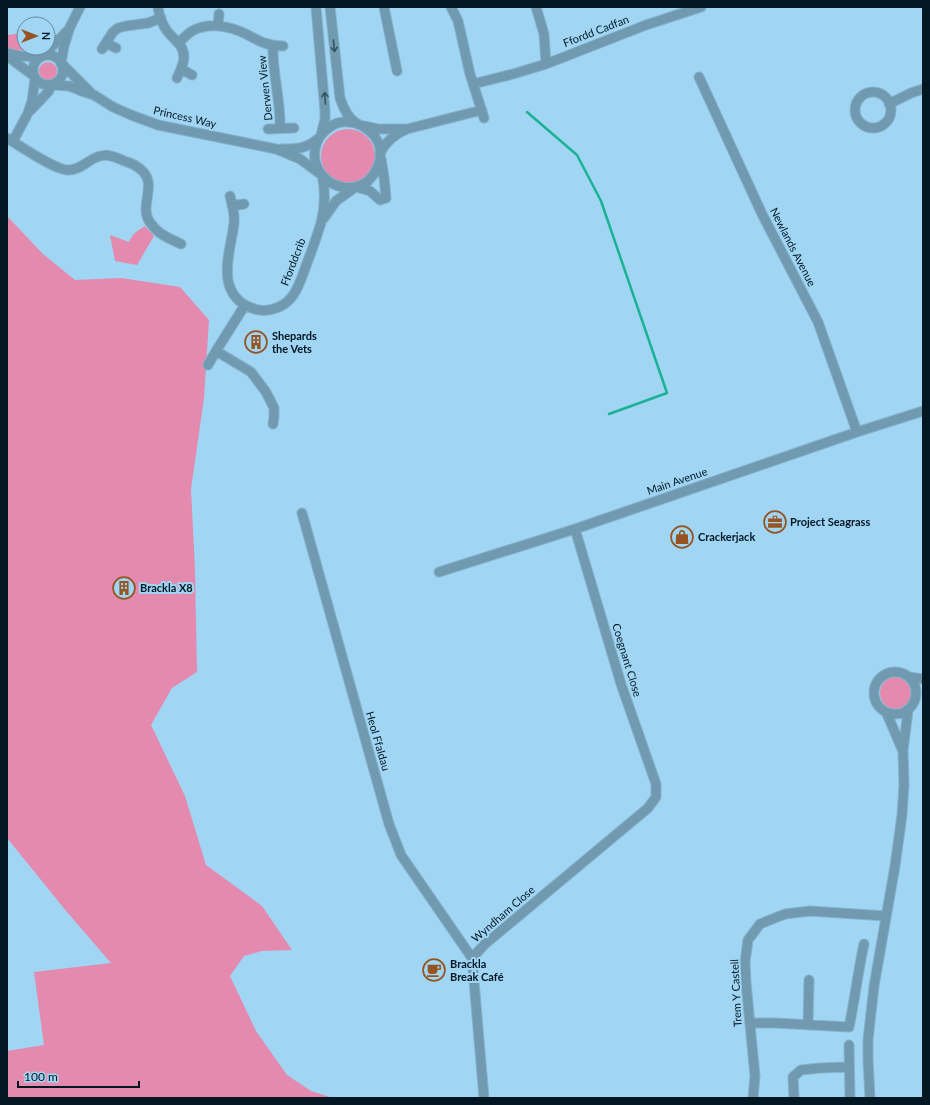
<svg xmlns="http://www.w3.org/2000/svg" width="930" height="1105" viewBox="0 0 930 1105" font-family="Lato,sans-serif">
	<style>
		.green { fill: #e48aae }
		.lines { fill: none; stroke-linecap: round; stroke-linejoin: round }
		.stream { stroke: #1bb294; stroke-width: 2.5 }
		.minor-casing { stroke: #84b3ce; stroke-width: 11 }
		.minor { stroke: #7199b0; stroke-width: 9 }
		.oneway { stroke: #345262 }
		.labels { text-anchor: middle; stroke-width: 4; stroke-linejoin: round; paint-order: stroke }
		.street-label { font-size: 11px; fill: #031722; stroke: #a0d5f4 }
		.poi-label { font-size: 11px; font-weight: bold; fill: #031722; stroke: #a0d5f4; text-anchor: start }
	</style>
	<rect width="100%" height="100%" fill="#a0d5f4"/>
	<path class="green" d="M 24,32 L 24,48 L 46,48 C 34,57 20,52 7,47 L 7,34 L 10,35 Z
		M39 71a9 9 0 1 1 18 0a9 9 0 1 1-18 0Z
		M321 156a27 27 0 1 1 54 0a27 27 0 1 1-54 0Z
		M 7,216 L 43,254 L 75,280 L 121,278 L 180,287 L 209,320 L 204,398 L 191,489 L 195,570 L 197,672 L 172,688 L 151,725 L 185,796 L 206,865 L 262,906 L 292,950 L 262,951 L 244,956 L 230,976 L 256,1031 L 287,1075 L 311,1091 L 333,1098 L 7,1098 L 7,1051 L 44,1045 L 34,972 L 111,963 L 67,912 L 7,838 Z
		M 145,226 L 154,236 L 137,265 L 115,261 L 110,235 L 129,242 C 133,233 137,231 145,226 Z
		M880 693a17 17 0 1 1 34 0a17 17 0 1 1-34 0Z"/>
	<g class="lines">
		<path class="stream" d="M 527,112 L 577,155 L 601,201 L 667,393 L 609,414"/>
		<g class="minor-casing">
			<path id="minor" d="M 158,7 C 159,15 162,24 167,31 C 171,36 176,40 180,45 C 188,56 182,67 177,78
				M 316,7 L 325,111 L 325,119 L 321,135
				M 330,7 L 340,98 C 343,107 348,118 356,123 C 358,125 362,125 364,127 C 372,132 378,139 380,148 C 382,161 377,172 368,181 C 361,186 351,189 342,187 C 313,181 304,144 330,127 C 334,124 339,122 344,122 C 348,121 352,123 356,123
				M 384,7 L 397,71
				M 451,7 L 458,21 L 470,74 L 484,118
				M 218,26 L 219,14
				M 106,43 L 116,48
				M 178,43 C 183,39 187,34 192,31 C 209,22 230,26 246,34 C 259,41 267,46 283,46
				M 273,46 C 272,74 281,100 280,128
				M 102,49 L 113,32 L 118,28 L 126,26 L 148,23 L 161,18
				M 7,53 L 20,56 L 41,57
				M33 70a15 15 0 1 1 30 0a15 15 0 1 1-30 0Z
				M 7,56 L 34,76
				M 43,56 L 68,30
				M 61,64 L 64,46 L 70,27 L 80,7
				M 62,64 L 90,92
				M 546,64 L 646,25 L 701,7
				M 181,69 L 192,75
				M 699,77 L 762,214 L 818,322 L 857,432
				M 473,84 L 513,74 L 546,64 L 544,34 L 536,7
				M 53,85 L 69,86 L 84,92 L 94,95 L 113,107 L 131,115 L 158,125 L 276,149 L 300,159 L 319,173
				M855 110a18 18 0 1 1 36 0a18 18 0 1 1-36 0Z
				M 889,104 L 911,93 L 923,89
				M 30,111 L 48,92 L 52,85
				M 365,126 L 378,129 L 404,129
				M 268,129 L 294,128
				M 7,138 C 20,146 55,170 68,170 C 76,170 82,166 88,162 C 101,153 108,154 122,160 C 126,162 132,163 136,166 C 156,178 146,193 146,210 C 146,216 149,222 153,226 C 159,235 171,239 181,244
				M 13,141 L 28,113 L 32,101 L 35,79
				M 281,149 C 298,149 306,149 319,138
				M 380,153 C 386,141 395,134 407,129 L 482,110
				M 356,187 L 370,191 L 380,200 L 386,198 L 384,177 L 381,159
				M 230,196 C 232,204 235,213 234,223 C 232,241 225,261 228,280 C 230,293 239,304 252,308 C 259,311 266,311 273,309 C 295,304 300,282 307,263 C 312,250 317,236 321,223 C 325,207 326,192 322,175
				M 232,206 L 244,204
				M 324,218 L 336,201 L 354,188
				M 216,351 L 251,372 L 266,392 L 274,408 L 274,417 L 273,424
				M 208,365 L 216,351 L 245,305
				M 302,513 L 389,824 L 401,855 L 472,958
				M 439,572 L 575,529 L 857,432 L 923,411
				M874 693a21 21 0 1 1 42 0a21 21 0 1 1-42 0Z
				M 909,677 L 923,679
				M 887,714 L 902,749
				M 750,1023 L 775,1023 L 849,1027 C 855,999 858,971 864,944
				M 808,1025 L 809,980
				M 849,1045 L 850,1098
				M 484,1098 L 472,958 L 485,944 L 648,808 L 656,797 L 656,784 L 621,684 L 575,529
				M 753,1098 L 755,1076 L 746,983 L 745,962 L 748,940 L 760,924 L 785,914 L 810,911 L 886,916
				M 794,1098 L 793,1077 L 801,1070 L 820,1068 L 849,1067
				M 870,1098 L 868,1060 L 868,1040 L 874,986 L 895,866 L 902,815 L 904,785 L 903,750 L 908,711"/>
		</g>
		<use href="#minor" class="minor"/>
	</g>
	<defs><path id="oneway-shaft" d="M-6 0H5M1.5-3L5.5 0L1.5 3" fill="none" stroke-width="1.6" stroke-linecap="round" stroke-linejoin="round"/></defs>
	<g class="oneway">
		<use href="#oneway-shaft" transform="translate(334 46) rotate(84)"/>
		<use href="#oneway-shaft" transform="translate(325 98) rotate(-94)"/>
	</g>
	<defs>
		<g id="building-ring" transform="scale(1.15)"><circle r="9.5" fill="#a0d5f4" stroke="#965422" stroke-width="1.5"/><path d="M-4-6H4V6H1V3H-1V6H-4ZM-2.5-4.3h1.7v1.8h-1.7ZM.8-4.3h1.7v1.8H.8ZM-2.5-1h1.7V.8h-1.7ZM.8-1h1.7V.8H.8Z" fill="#965422"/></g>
		<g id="office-ring" transform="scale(1.15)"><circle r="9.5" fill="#a0d5f4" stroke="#965422" stroke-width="1.5"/><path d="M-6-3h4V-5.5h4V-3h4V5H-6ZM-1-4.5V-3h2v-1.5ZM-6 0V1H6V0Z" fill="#965422"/></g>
		<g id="shop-ring" transform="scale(1.15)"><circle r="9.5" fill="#a0d5f4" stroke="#965422" stroke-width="1.5"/><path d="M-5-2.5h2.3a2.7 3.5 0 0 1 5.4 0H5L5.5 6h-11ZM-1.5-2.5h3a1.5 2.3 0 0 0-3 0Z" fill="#965422"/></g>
		<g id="cafe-ring" transform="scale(1.15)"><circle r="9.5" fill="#a0d5f4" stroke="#965422" stroke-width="1.5"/><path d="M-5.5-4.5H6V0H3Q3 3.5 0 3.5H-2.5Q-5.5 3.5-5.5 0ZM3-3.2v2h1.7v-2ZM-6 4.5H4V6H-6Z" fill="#965422"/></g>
	</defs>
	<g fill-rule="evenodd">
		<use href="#building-ring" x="256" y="342"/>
		<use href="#office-ring" x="775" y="522"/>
		<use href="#shop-ring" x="682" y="537"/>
		<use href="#building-ring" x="124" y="588"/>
		<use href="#cafe-ring" x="434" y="970"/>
	</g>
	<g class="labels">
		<g class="street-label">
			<text transform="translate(596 31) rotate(-21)" y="4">Ffordd Cadfan</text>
			<text transform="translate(265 88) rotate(-96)" y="4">Derwen View</text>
			<text transform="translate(185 117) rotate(13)" y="4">Princess Way</text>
			<text transform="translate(793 247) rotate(63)" y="4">Newlands Avenue</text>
			<text transform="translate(293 262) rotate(-69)" y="4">Fforddcrib</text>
			<text transform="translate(677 481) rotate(-19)" y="4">Main Avenue</text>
			<text transform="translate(627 660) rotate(73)" y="4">Coegnant Close</text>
			<text transform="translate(378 741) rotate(74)" y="4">Heol Ffaldau</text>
			<text transform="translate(503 914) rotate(-41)" y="4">Wyndham Close</text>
			<text transform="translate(736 993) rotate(-93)" y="4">Trem Y Castell</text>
		</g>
		<g class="poi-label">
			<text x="272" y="340">Shepards<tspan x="272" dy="13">the Vets</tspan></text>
			<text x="790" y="526">Project Seagrass</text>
			<text x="698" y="541">Crackerjack</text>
			<text x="140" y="592">Brackla X8</text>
			<text x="450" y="968">Brackla<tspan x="450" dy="13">Break Café</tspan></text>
		</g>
	</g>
	<rect width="930" height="1105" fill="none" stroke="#031722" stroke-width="16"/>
	<g transform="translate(36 36) rotate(90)"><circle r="19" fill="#a0d5f4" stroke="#6189a0"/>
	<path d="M0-3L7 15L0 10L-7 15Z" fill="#965422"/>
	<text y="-6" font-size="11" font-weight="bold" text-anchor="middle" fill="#031722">N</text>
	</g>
	<path d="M18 1081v6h121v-6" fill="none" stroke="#031722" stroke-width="2"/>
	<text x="24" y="1081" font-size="12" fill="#031722" stroke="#a0d5f4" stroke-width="3" paint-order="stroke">100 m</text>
</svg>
